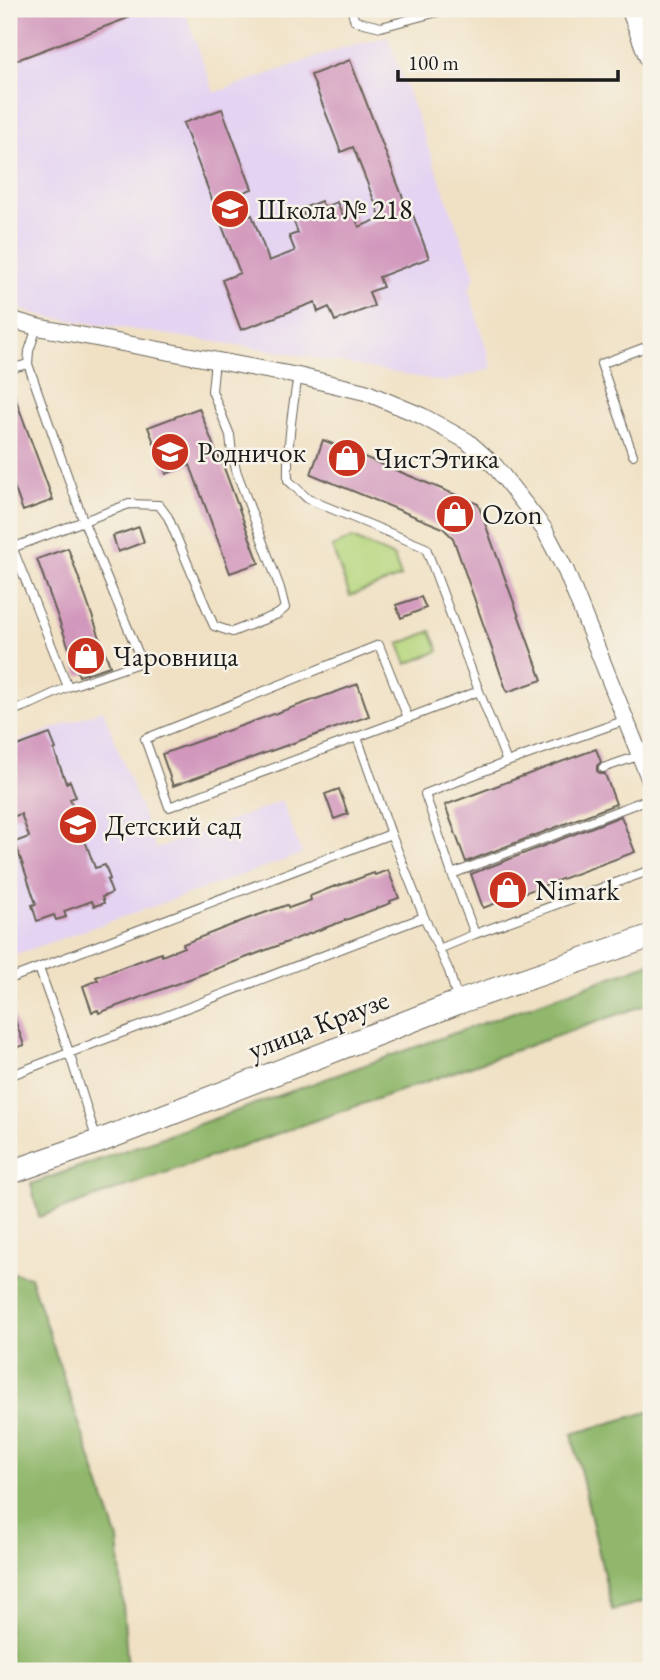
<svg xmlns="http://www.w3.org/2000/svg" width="660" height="1680" viewBox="0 0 660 1680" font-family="'EB Garamond',serif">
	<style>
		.built { fill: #e4d3f2 }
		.green { fill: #b5d67d; stroke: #68794c; stroke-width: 2 }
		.forest { fill: #90b76c; stroke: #566a44; stroke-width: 2 }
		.building { fill: #d197bc }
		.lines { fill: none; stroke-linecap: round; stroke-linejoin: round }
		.lane-casing { stroke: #666157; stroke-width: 10 }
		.street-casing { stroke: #666157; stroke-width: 18 }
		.secondary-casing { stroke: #666157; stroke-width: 25 }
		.lane { stroke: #fff; stroke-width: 8 }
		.street { stroke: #fff; stroke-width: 16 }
		.secondary { stroke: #fff; stroke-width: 23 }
		.labels { text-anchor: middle; stroke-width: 5; stroke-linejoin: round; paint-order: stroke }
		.poi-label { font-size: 28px; fill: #1c1c1c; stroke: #f7f3e8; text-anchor: start }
		.street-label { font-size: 28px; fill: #1c1c1c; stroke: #f7f3e8 }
	</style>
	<rect width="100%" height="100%" fill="#f7f3e8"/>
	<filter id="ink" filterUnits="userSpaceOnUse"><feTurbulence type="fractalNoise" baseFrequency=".0143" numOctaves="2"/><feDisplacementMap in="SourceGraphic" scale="14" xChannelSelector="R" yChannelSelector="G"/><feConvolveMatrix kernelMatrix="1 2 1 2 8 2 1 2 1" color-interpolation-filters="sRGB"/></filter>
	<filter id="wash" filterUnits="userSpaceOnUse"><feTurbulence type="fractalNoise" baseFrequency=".00686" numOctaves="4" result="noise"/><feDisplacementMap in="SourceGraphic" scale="28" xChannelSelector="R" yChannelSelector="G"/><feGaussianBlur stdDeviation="1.57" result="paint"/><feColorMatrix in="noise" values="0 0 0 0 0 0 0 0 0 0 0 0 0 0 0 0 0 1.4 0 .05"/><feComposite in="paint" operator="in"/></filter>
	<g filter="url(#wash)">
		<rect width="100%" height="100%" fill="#f0e1c4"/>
		<path class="built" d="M 9,9 L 184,9 L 214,93 L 345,47 L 388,37 L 475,276 L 469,290 L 492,368 L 445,382 L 283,352 L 48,317 L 9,306 L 9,142 L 13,133 L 9,131 Z
			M 103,710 L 156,849 L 282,801 L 302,854 L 9,957 L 9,745 Z"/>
		<path class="green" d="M 352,538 L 394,557 L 401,577 L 350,596 L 332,547 Z
			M 431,631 L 439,651 L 407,664 L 399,644 Z"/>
		<path class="forest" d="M 651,963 L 651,1003 L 39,1217 L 31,1184 Z
			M 9,1272 L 30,1277 L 118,1540 L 128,1671 L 9,1671 Z
			M 651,1411 L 651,1600 L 612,1610 L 572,1434 Z"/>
		<g id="blocks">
			<path class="building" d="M 9,9 L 124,9 L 128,18 L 9,63 Z
				M 350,60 L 410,216 L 413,215 L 429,258 L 379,277 L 383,287 L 369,292 L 374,306 L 335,321 L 329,307 L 318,312 L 315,302 L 241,330 L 222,280 L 240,273 L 183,123 L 222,109 L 252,189 L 238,194 L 246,217 L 252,215 L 269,261 L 295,251 L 289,236 L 298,233 L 293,219 L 304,215 L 301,209 L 321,201 L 324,207 L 337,202 L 343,216 L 353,212 L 359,227 L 381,218 L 353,147 L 341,152 L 311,75 Z
				M 9,384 L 10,384 L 53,500 L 23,511 L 9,472 Z
				M 199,408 L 218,457 L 220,457 L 259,563 L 230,573 L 190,465 L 166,474 L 148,427 Z
				M 323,440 L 478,504 L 542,680 L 507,692 L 453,538 L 443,528 L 311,474 Z
				M 139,527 L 144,542 L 118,552 L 113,536 Z
				M 68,548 L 110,666 L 79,676 L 37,559 Z
				M 421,597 L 426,608 L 401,618 L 396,605 Z
				M 358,684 L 369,716 L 173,786 L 162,754 Z
				M 50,734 L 56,749 L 54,750 L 66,783 L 70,781 L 76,797 L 70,799 L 95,868 L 105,865 L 110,879 L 107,880 L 112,893 L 102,897 L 104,903 L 94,906 L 92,901 L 64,911 L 66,917 L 56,920 L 54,915 L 37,921 L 32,905 L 36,904 L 15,842 L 29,837 L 21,814 L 9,818 L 9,749 Z
				M 596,749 L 601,762 L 597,766 L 597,771 L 601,774 L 605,774 L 616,804 L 466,862 L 445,805 Z
				M 339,789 L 348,814 L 334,819 L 325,794 Z
				M 621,816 L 635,852 L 483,908 L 471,874 Z
				M 388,870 L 399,898 L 390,901 L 391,903 L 99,1013 L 98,1010 L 92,1012 L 83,986 L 98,980 L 96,977 L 161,953 L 162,956 L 184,947 L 183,944 L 247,919 L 287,905 L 289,908 L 311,900 L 310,896 L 335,886 L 335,887 L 374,873 L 375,875 Z
				M 9,1006 L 10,1006 L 24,1045 L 9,1050 Z"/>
		</g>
	</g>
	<g filter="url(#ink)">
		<use href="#blocks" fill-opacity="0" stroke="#666157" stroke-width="2"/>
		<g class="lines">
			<g class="lane-casing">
				<path id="lane" d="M 351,9 L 355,21 L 381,27 L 449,9
					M 9,369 L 28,364
					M 298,376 C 292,410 287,446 288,480 L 308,499 L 426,548 L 479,691
					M 633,455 L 601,364 L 651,345
					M 9,539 L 68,687 L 142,662 L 83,520 L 28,364 L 29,351 L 37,327
					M 12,548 L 129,504 L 159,505 L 168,517 L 214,626 L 232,632 L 278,614 L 285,608 L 280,588 L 237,473 L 232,454 L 230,435 L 212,391 L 215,360
					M 9,712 L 31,704 L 68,687
					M 408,718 L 479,691 L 507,762 L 425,794 L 452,874 L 475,934 L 439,949
					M 357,737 L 408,718 L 379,645 L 145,739 L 169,807 L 357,737 L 391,834
					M 507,762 L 626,720
					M 603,768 L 641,755
					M 452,874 L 651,798
					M 475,934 L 651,870
					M 39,968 L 69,1052 L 97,1141
					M 9,979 L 391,834 L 424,917
					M 9,1076 L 424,917 L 449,971 L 458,1001"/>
			</g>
			<g class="street-casing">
				<path id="street" d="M 9,319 L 37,327 L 298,376 L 365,392 L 422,416 L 467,441 L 495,466 L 544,529 L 566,571 L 651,783"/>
			</g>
			<g class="secondary-casing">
				<path id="secondary" d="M 633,9 L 651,57
					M 9,1173 L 97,1142 L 459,1002 L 651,936"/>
			</g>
			<use href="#lane" class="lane"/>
			<use href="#street" class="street"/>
			<use href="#secondary" class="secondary"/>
		</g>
	</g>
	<defs>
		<g id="school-disc" transform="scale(2.0125)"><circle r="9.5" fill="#c8321e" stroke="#f7f3e8"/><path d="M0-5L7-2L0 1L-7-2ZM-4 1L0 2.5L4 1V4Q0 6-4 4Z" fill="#fff"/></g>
		<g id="shop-disc" transform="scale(2.0125)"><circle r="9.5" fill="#c8321e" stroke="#f7f3e8"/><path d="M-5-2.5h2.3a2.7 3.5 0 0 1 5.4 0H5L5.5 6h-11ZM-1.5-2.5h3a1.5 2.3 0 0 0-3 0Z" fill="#fff"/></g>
	</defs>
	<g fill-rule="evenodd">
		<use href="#school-disc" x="230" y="209"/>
		<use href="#school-disc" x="170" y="452"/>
		<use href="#shop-disc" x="347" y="458"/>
		<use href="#shop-disc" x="455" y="514"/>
		<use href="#shop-disc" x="86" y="656"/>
		<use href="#school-disc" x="78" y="825"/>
		<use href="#shop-disc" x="508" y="890"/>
	</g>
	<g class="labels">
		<g class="poi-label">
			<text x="257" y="219">Школа № 218</text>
			<text x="197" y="462">Родничок</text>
			<text x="374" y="468">ЧистЭтика</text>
			<text x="482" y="524">Ozon</text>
			<text x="113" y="666">Чаровница</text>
			<text x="105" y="835">Детский сад</text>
			<text x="535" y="900">Nimark</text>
		</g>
		<g class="street-label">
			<text transform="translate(318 1024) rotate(-21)" y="10">улица Краузе</text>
		</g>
	</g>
	<rect width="660" height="1680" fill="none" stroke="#f7f3e8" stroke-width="35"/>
	<path d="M398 70v10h220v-10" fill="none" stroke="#1c1c1c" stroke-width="3.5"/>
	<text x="408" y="70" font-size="21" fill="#1c1c1c" stroke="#f7f3e8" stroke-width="5" paint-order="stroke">100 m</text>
</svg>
